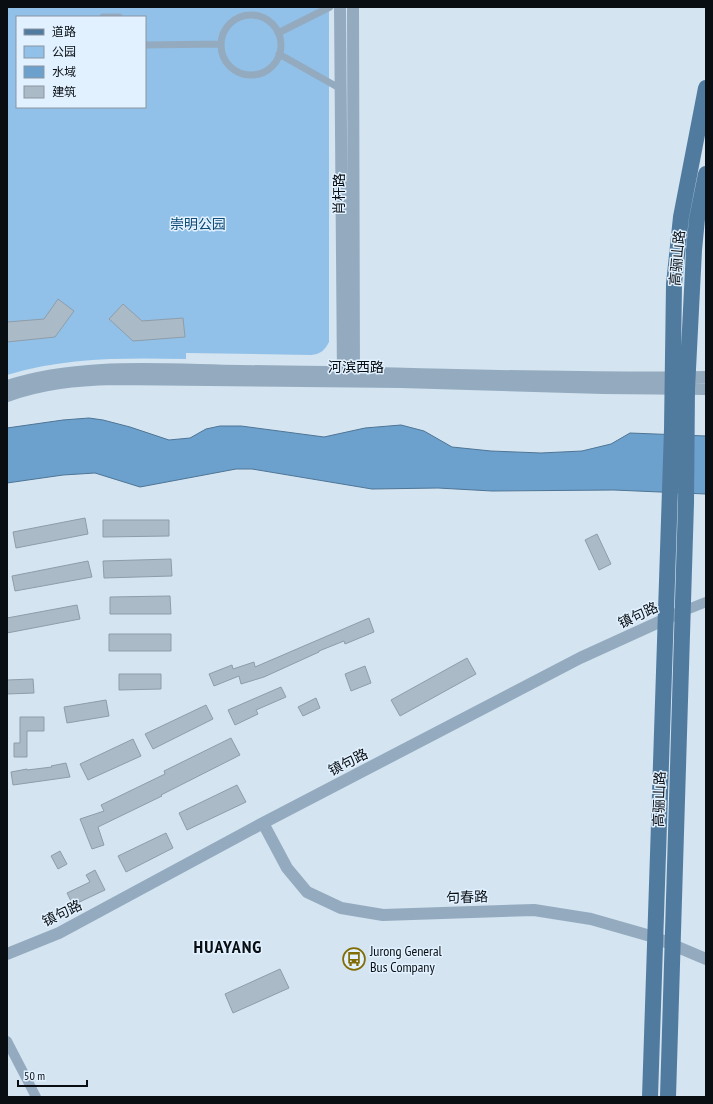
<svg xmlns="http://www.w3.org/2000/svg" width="713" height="1104" viewBox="0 0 713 1104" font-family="'PT Sans Narrow','Noto Sans SC',sans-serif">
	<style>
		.green { fill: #91c1e9; fill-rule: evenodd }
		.water { fill: #6ca1cd; stroke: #4e7595 }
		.building { fill: #abbac7; stroke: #8e9da9 }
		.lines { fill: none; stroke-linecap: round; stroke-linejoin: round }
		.pedestrian { stroke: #94abbf; stroke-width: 7 }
		.minor { stroke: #94abbf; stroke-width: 10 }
		.tertiary { stroke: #94abbf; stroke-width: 12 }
		.primary { stroke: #507b9f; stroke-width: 16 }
		.labels { text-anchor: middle; stroke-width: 3; stroke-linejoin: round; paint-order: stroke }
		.street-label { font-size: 14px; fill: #090e13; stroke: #e2f1ff }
		.park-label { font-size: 14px; fill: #0e4c77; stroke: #e2f1ff }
		.poi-label { font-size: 14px; fill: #090e13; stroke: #e2f1ff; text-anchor: start }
		.district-label { font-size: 18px; font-weight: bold; letter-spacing: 1px; fill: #090e13; stroke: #e2f1ff }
	</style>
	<rect width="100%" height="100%" fill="#d4e4f1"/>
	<path class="green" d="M 7,7 L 329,7 L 329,342 C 325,350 321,354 311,355 L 186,353 L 186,359 C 125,358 66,357 7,375 ZM 17,17 L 145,17 L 145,107 L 17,107 Z"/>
	<path class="water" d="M 89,418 L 103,420 L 130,427 L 169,440 L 190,438 L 206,429 L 220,426 L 241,426 L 324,437 L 365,428 L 401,425 L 424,431 L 452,447 L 491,451 L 541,453 L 582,451 L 611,444 L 630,433 L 706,436 L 706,494 L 614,490 L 492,491 L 438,488 L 372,489 L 252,469 L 236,469 L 140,487 L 95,473 L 63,475 L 7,483 L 7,428 L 63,420 Z"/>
	<path class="building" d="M 58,299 L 74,311 L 55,337 L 7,342 L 7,322 L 44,319 Z
		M 123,304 L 142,321 L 183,318 L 185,337 L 133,341 L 109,319 Z
		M 85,518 L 88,534 L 16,548 L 13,532 Z
		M 103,520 L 169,520 L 169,536 L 103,537 Z
		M 597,534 L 611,564 L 599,570 L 585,540 Z
		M 171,559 L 172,576 L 104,578 L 103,561 Z
		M 88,561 L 92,577 L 15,591 L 12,576 Z
		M 170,596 L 171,614 L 110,614 L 110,597 Z
		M 77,605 L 80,619 L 7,633 L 7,618 Z
		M 369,618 L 374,632 L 345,644 L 344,641 L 319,651 L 319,652 L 264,677 L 241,684 L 239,676 L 214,686 L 209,674 L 232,665 L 233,669 L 254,662 L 255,667 Z
		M 109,634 L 171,634 L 171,651 L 109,651 Z
		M 467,658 L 476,674 L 400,716 L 391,700 Z
		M 365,666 L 371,683 L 351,691 L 345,674 Z
		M 119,674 L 161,674 L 161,689 L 119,690 Z
		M 33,679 L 34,693 L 7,694 L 7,680 Z
		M 281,687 L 286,697 L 256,710 L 258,714 L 235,725 L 228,710 Z
		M 316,698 L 320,708 L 303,716 L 298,707 Z
		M 106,700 L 109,716 L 67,723 L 64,707 Z
		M 206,705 L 213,719 L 153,749 L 145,734 Z
		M 20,717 L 44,717 L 44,731 L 27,731 L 27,757 L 14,757 L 14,743 L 20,743 Z
		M 231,738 L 240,755 L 161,795 L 162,796 L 98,827 L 104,845 L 92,849 L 80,819 L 104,811 L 101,805 L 165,774 L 164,771 Z
		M 133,739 L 141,756 L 88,780 L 80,764 Z
		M 66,763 L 70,777 L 13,785 L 11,772 L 27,769 L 27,770 L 52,767 L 51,766 Z
		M 237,785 L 246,802 L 187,830 L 179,813 Z
		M 166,833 L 173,848 L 126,872 L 118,856 Z
		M 60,851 L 67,864 L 58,869 L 51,856 Z
		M 95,870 L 105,890 L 73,905 L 67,893 L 90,882 L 86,875 Z
		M 280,969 L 289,988 L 233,1013 L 225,994 Z"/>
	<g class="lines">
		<path class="pedestrian" d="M221 45a30 30 0 1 1 60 0a30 30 0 1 1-60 0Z
			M 103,17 L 119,17
			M 278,33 L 330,7
			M 145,45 L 221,44
			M 279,54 L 341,89"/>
		<path class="minor" d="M 681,612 L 706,602
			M 7,1041 L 36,1097"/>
		<path class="tertiary" d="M 340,7 L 343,378
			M 353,7 L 354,379
			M 7,386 C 81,362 164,370 241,371 C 396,372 551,380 706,377
			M 7,396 C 43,383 76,380 114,379 L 401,382 L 603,388 L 706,389
			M 263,823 L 287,868 L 307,892 L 341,908 L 383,915 L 534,910 L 591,919 L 654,937 L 706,959
			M 7,954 L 59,933 L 263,823 L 580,658 L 681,612"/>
		<path class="primary" d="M 650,1097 L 672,429 L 674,284 L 681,217 L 706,88
			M 668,1097 L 686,503 L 687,389 L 694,250 L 697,219 L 706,174"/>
	</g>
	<defs>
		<g id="bus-ring" transform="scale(1.15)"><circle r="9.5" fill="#e2f1ff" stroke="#826c06" stroke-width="1.5"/><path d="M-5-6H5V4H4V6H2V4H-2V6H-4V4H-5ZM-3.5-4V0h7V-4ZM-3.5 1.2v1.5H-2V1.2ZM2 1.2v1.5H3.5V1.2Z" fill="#826c06"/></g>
	</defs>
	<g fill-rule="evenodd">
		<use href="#bus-ring" x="354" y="959"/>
	</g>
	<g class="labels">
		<g class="street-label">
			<text transform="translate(339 194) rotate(-90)" y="5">肖杆路</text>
			<text transform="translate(677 258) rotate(-85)" y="5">高骊山路</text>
			<text x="356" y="372">河滨西路</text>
			<text transform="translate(638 615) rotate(-25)" y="5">镇句路</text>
			<text transform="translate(348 762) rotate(-27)" y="5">镇句路</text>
			<text transform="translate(659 799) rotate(-88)" y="5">高骊山路</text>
			<text transform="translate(467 897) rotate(-2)" y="5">句春路</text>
			<text transform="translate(62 913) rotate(-26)" y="5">镇句路</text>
		</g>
		<g class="park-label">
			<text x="198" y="229">崇明公园</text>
		</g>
		<g class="poi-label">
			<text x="370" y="956">Jurong General<tspan x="370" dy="16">Bus Company</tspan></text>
		</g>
		<g class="district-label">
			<text x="228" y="953">HUAYANG</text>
		</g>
	</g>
	<rect width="713" height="1104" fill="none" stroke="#090e13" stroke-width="16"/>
	<rect x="16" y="16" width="130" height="92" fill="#e2f1ff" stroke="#8b96a1"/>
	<rect x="24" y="29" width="20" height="6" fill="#507b9f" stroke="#8b96a1"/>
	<text x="52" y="36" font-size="12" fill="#090e13">道路</text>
	<rect x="24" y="46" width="20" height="12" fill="#91c1e9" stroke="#8b96a1"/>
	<text x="52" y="56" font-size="12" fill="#090e13">公园</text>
	<rect x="24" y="66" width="20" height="12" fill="#6ca1cd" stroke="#8b96a1"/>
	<text x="52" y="76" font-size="12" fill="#090e13">水域</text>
	<rect x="24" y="86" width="20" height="12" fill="#abbac7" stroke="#8b96a1"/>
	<text x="52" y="96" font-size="12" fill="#090e13">建筑</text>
	<path d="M18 1080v6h69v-6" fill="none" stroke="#090e13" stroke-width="2"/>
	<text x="24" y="1080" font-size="12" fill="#090e13" stroke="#e2f1ff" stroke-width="3" paint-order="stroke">50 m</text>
</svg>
